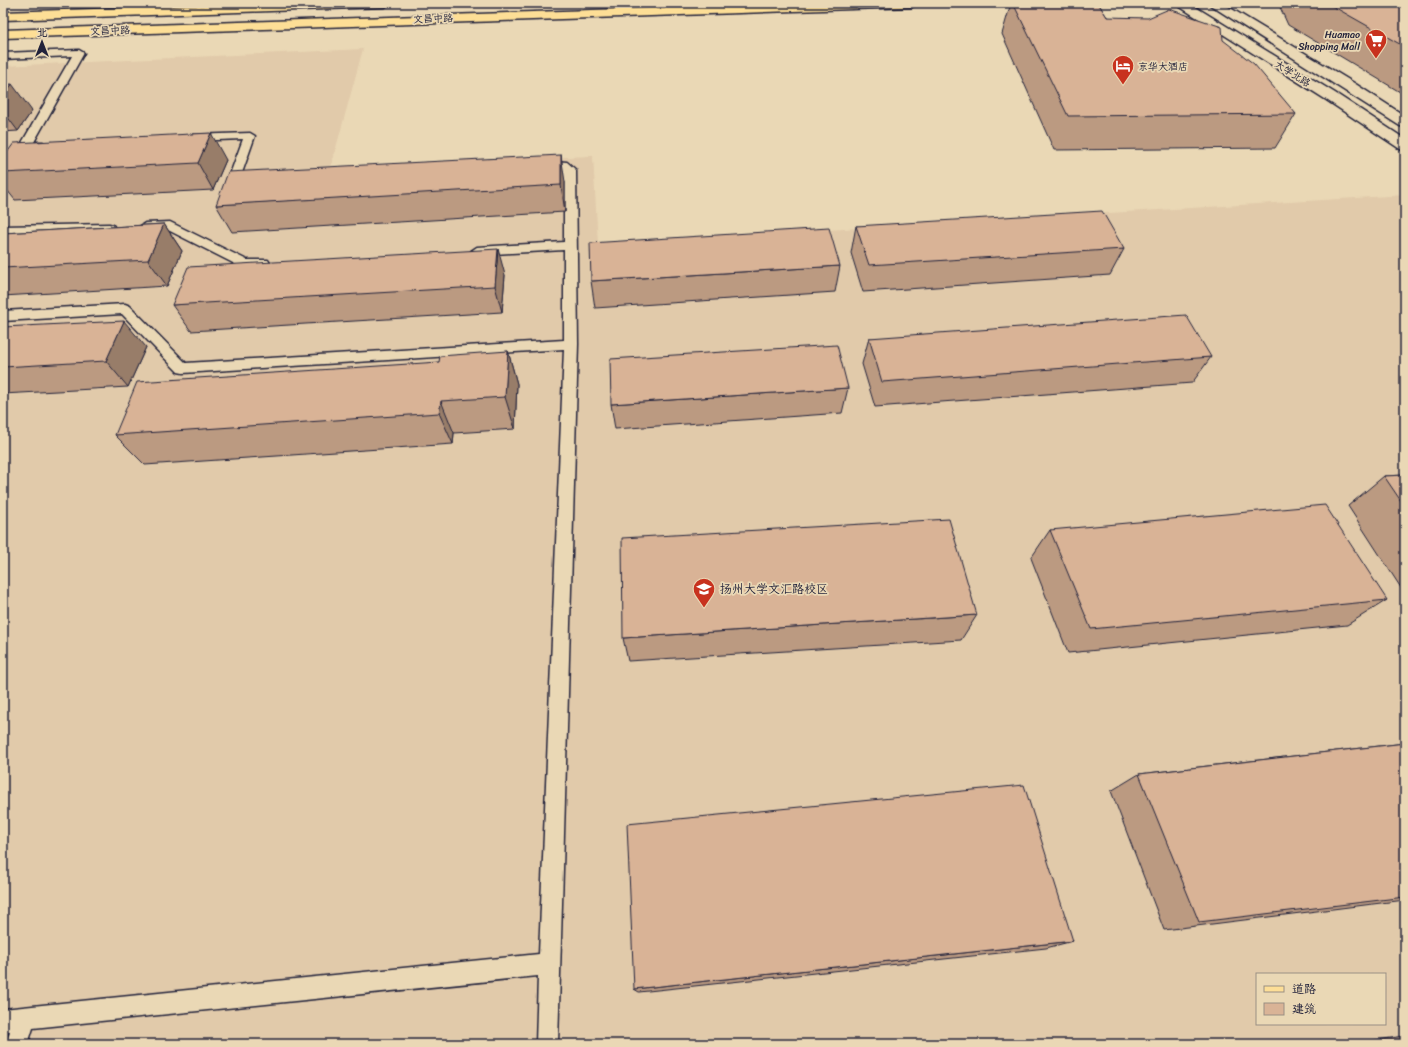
<svg xmlns="http://www.w3.org/2000/svg" width="1408" height="1047" viewBox="0 0 1408 1047" font-family="Sriracha,'LXGW WenKai TC',sans-serif">
	<style>
		.built { fill: #e1caaa; fill-rule: evenodd }
		.lines { fill: none; stroke-linecap: round; stroke-linejoin: round }
		.service-casing { stroke: #22223b; stroke-width: 3 }
		.tertiary-casing { stroke: #22223b; stroke-width: 3 }
		.primary-casing { stroke: #22223b; stroke-width: 3 }
		.service { fill: #ead8b5; fill-rule: evenodd }
		.tertiary { fill: #ead8b5; fill-rule: evenodd }
		.primary { fill: #fdde96; fill-rule: evenodd }
		.wall { fill: #bb9a81; stroke: #22223b }
		.shaded-wall { fill: #987d69; stroke: #22223b }
		.building { fill: #d9b396; stroke: #22223b }
		.labels { text-anchor: middle; stroke-width: 3.5; stroke-linejoin: round; paint-order: stroke }
		.far-street-label { font-size: 10px; fill: #22223b; stroke: #ead8b5 }
		.far-poi-label { font-size: 10px; fill: #22223b; stroke: #ead8b5; text-anchor: end }
		.poi-label { font-size: 12px; fill: #22223b; stroke: #ead8b5; text-anchor: start }
	</style>
	<rect width="100%" height="100%" fill="#ead8b5"/>
	<filter id="ink" filterUnits="userSpaceOnUse"><feTurbulence type="fractalNoise" baseFrequency=".025" numOctaves="2"/><feDisplacementMap in="SourceGraphic" scale="8" xChannelSelector="R" yChannelSelector="G"/><feConvolveMatrix kernelMatrix="1 2 1 2 8 2 1 2 1" color-interpolation-filters="sRGB"/></filter>
	<g filter="url(#ink)">
		<path class="built" d="M 363,49 L 331,166 L 593,156 L 598,244 L 1405,195 L 1405,1044 L 3,1044 L 3,66 ZM 1257,974 L 1385,974 L 1385,1024 L 1257,1024 Z"/>
		<g class="lines">
			<g class="service-casing">
				<path id="service" d="M 79,50 L 84,53 L 34,142 L 43,142 L 48,145 L 43,148 L 22,148 L 20,146 L 72,56 L 3,59 L 3,53 Z
					M 250,133 L 255,136 L 242,173 L 256,174 L 258,176 L 256,178 C 249,180 235,183 229,177 L 243,139 L 192,141 L 187,138 L 192,135 Z
					M 541,160 L 567,162 L 576,170 L 578,344 L 558,1044 L 536,1044 L 538,976 L 33,1028 L 28,1044 L 6,1044 L 10,1031 L 3,1031 L 3,1009 L 539,954 L 564,349 L 183,373 L 178,372 L 122,314 L 3,321 L 3,311 L 125,304 L 130,306 L 186,363 L 564,340 L 564,250 L 477,255 L 471,251 L 477,247 L 564,242 L 564,171 L 560,167 L 537,165 L 535,163 Z
					M 170,222 L 247,260 L 268,260 L 270,263 L 268,266 L 241,267 L 168,230 L 145,231 L 139,227 L 145,223 Z
					M 109,224 L 113,225 L 115,228 L 113,231 L 3,234 L 3,226 Z"/>
			</g>
			<g class="tertiary-casing">
				<path id="tertiary" d="M 1174,3 L 1189,3 L 1335,93 L 1405,139 L 1405,151 L 1400,149 L 1325,99 Z
					M 1207,3 L 1222,3 L 1354,83 L 1405,116 L 1405,127 L 1400,126 Z"/>
			</g>
			<g class="primary-casing">
				<path id="primary" d="M 274,3 L 391,3 L 385,7 L 3,20 L 3,12 Z
					M 801,3 L 918,3 L 912,7 L 3,38 L 3,30 Z"/>
			</g>
			<use href="#service" class="service"/>
			<use href="#tertiary" class="tertiary"/>
			<use href="#primary" class="primary"/>
		</g>
		<path class="wall" d="M 1011,3 L 1098,3 L 1107,17 L 1223,40 L 1296,114 L 1275,148 L 1054,150 L 1002,34 Z
			M 1280,3 L 1405,3 L 1405,95 L 1288,25 L 1279,5 Z
			M 3,85 L 32,111 L 18,131 L 3,132 Z
			M 3,158 L 226,160 L 213,190 L 15,200 L 3,185 Z
			M 565,182 L 565,212 L 232,232 L 216,205 Z
			M 164,224 L 182,251 L 167,286 L 3,296 L 3,233 Z
			M 856,226 L 1124,249 L 1110,275 L 863,292 L 851,253 Z
			M 840,266 L 835,292 L 595,308 L 591,281 Z
			M 505,275 L 502,312 L 191,331 L 172,305 Z
			M 3,327 L 146,347 L 128,387 L 3,394 Z
			M 869,338 L 1211,357 L 1192,383 L 875,407 L 862,364 Z
			M 508,351 L 517,384 L 515,429 L 454,433 L 453,444 L 145,465 L 115,435 L 439,362 Z
			M 848,388 L 842,413 L 615,429 L 611,404 Z
			M 1405,475 L 1405,594 L 1348,506 L 1384,476 Z
			M 1050,530 L 1387,600 L 1347,625 L 1068,653 L 1031,558 Z
			M 977,615 L 961,640 L 628,661 L 623,638 Z
			M 1405,743 L 1405,900 L 1164,930 L 1111,791 L 1139,774 Z
			M 1073,941 L 1046,948 L 639,992 L 634,989 Z
			M 1405,1036 L 1405,1044 L 1348,1044 Z"/>
		<path class="shaded-wall" d="M 12,84 L 32,111 L 18,131 L 3,111 L 3,97 Z
			M 211,133 L 226,160 L 213,190 L 198,163 Z
			M 561,155 L 565,182 L 565,212 L 561,185 Z
			M 164,224 L 182,251 L 167,286 L 148,260 Z
			M 498,249 L 505,275 L 502,312 L 495,286 Z
			M 124,321 L 146,347 L 128,387 L 106,361 Z
			M 508,351 L 517,384 L 515,429 L 505,397 Z
			M 441,401 L 454,433 L 453,444 L 439,413 Z"/>
		<path class="building" d="M 1013,3 L 1098,3 L 1107,17 L 1148,18 L 1169,9 L 1222,27 L 1223,40 L 1254,64 L 1296,114 L 1068,116 Z
			M 1327,3 L 1405,3 L 1405,47 Z
			M 12,84 L 3,97 L 3,85 Z
			M 211,133 L 198,163 L 3,173 L 3,158 L 14,143 Z
			M 561,155 L 561,185 L 216,205 L 228,172 Z
			M 1102,211 L 1124,249 L 869,265 L 856,226 Z
			M 164,224 L 148,260 L 3,268 L 3,233 Z
			M 829,228 L 840,266 L 591,281 L 590,243 Z
			M 498,249 L 495,286 L 172,305 L 188,267 Z
			M 1186,315 L 1211,357 L 882,382 L 869,338 Z
			M 124,321 L 106,361 L 3,367 L 3,327 Z
			M 837,345 L 848,388 L 611,404 L 610,359 Z
			M 508,351 L 505,397 L 441,401 L 439,413 L 115,435 L 137,382 L 439,362 L 440,356 Z
			M 1405,475 L 1405,507 L 1384,476 Z
			M 1325,505 L 1387,600 L 1091,629 L 1050,530 Z
			M 949,519 L 977,615 L 623,638 L 622,538 Z
			M 1405,743 L 1405,897 L 1199,922 L 1139,774 Z
			M 1024,785 L 1073,941 L 634,989 L 627,824 Z"/>
	</g>
	<defs>
		<g id="supermarket-pin" transform="scale(1.15)"><path d="M0 17L-7.5 6A9.5 9.5 0 1 1 7.5 6Z" fill="#c8321e" stroke="#ead8b5"/><path d="M-6-5.5h2.5l.6 2H6L4.5 2H-2.5L-4.4-4H-6ZM-1.5 3.2a1.3 1.3 0 1 0 .1 0ZM3 3.2a1.3 1.3 0 1 0 .1 0Z" fill="#fff"/></g>
		<g id="hotel-pin" transform="scale(1.15)"><path d="M0 17L-7.5 6A9.5 9.5 0 1 1 7.5 6Z" fill="#c8321e" stroke="#ead8b5"/><path d="M-6-4.5h1.5V1H6V5H4.5V3h-9V5H-6ZM-4 0a1.8 1.8 0 1 1 3.6 0ZM.5 0V-2.5h3Q6-2.5 6 0Z" fill="#fff"/></g>
		<g id="university-pin" transform="scale(1.15)"><path d="M0 17L-7.5 6A9.5 9.5 0 1 1 7.5 6Z" fill="#c8321e" stroke="#ead8b5"/><path d="M0-5L7-2L0 1L-7-2ZM-4 1L0 2.5L4 1V4Q0 6-4 4Z" fill="#fff"/></g>
	</defs>
	<g fill-rule="evenodd">
		<use href="#supermarket-pin" x="1376" y="40"/>
		<use href="#hotel-pin" x="1123" y="66"/>
		<use href="#university-pin" x="704" y="589"/>
	</g>
	<g class="labels">
		<g class="far-street-label">
			<text transform="translate(433 18) rotate(-2)" y="4">文昌中路</text>
			<text transform="translate(110 30) rotate(-2)" y="4">文昌中路</text>
			<text transform="translate(1293 73) rotate(32)" y="4">大学北路</text>
		</g>
		<g class="far-poi-label">
			<text x="1360" y="38">Huamao<tspan x="1360" dy="12">Shopping Mall</tspan></text>
			<text x="1138" y="70" text-anchor="start">京华大酒店</text>
		</g>
		<g class="poi-label">
			<text x="720" y="593">扬州大学文汇路校区</text>
		</g>
	</g>
	<rect width="1408" height="1047" fill="none" stroke="#ead8b5" stroke-width="16"/>
	<rect x="8" y="8" width="1392" height="1031" fill="none" stroke="#22223b" stroke-width="1.5" filter="url(#ink)"/>
	<rect x="1256" y="973" width="130" height="52" fill="#ead8b5" stroke="#9a8f84"/>
	<rect x="1264" y="986" width="20" height="6" fill="#fdde96" stroke="#9a8f84"/>
	<text x="1292" y="993" font-size="12" fill="#22223b">道路</text>
	<rect x="1264" y="1003" width="20" height="12" fill="#d9b396" stroke="#9a8f84"/>
	<text x="1292" y="1013" font-size="12" fill="#22223b">建筑</text>
	<g transform="translate(42 42)" stroke="#ead8b5" stroke-width="3" paint-order="stroke">
	<path d="M0-3L7 15L0 10L-7 15Z" fill="#22223b"/>
	<text y="-6" font-size="11" font-weight="bold" text-anchor="middle" fill="#22223b">北</text>
	</g>
</svg>
